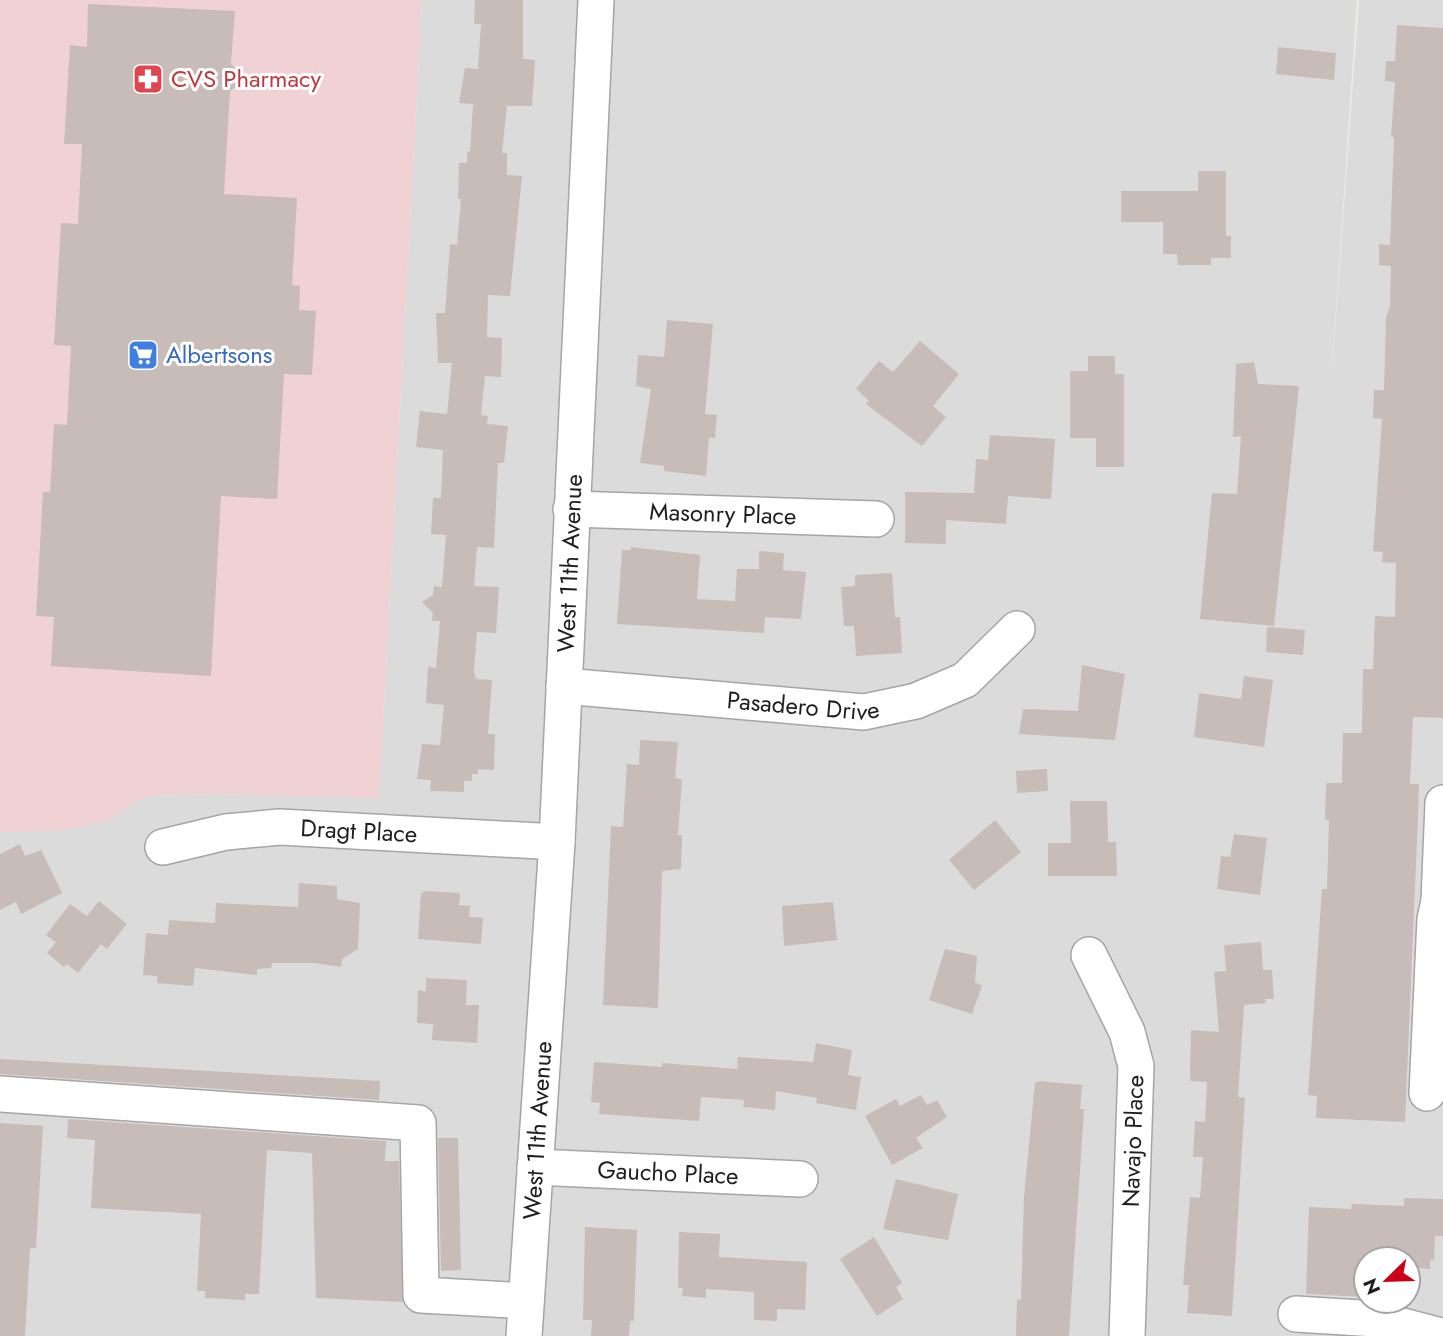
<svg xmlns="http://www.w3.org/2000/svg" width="1443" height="1336" viewBox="0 0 1443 1336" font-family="Jost,sans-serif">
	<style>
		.residential { fill: #dcdbdb; fill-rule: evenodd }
		.commercial { fill: #f1d2d4 }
		.building { fill: #c7bcb7 }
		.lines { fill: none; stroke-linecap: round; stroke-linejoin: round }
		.minor-casing { stroke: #a5a5a5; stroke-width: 38 }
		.minor { stroke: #fff; stroke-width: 35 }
		.labels { text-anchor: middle; stroke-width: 6; stroke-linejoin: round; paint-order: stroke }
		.health-label { font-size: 24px; fill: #be3a42; stroke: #fff; text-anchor: start }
		.shop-label { font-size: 24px; fill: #366cbe; stroke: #fff; text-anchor: start }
		.street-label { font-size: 24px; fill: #1e1e1e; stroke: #fff }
	</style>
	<rect width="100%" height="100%" fill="#efeae3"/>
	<path class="residential" d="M 422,0 L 1357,0 L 1328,427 L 1359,0 L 1443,0 L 1443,1336 L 0,1336 L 0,832 L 66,829 L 111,820 L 136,801 L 153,796 L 214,794 L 379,797 ZM 1366,1259 L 1408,1259 L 1408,1301 L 1366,1301 Z"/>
	<path class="commercial" d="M 0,0 L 422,0 L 379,798 L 214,794 L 153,796 L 136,801 L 111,820 L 66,830 L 0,832 Z"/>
	<path class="building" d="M 475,0 L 523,0 L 523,59 L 535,60 L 532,106 L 507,106 L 502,153 L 507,153 L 507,175 L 522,176 L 510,296 L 488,295 L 487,337 L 502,338 L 501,377 L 485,376 L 481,415 L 488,416 L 487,424 L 508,426 L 504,463 L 498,463 L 494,548 L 477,547 L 474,586 L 499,587 L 496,633 L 477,632 L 474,671 L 476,679 L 492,680 L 488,734 L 495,734 L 494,770 L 478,769 L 478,774 L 472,774 L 472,781 L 464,781 L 464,792 L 430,791 L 431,780 L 417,779 L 422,744 L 440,745 L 444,705 L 426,703 L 428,667 L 436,668 L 440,621 L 432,621 L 433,613 L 422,602 L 433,595 L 434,586 L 442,587 L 446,535 L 431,534 L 433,498 L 441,498 L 443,450 L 416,447 L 420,411 L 447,414 L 452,363 L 438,363 L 436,313 L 445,313 L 450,244 L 457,245 L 461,199 L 458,199 L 459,163 L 467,163 L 467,151 L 470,152 L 473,104 L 459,103 L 465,68 L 478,69 L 481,24 L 474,24 Z
		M 88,4 L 235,11 L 231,63 L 244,81 L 230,91 L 224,194 L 297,198 L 292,285 L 300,286 L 299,310 L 316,311 L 312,375 L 284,374 L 277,499 L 221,496 L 211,676 L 51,666 L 54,617 L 36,616 L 43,492 L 50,492 L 54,424 L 67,425 L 71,346 L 54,345 L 61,223 L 78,224 L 82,144 L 64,144 L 70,45 L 87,47 Z
		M 1397,25 L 1443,28 L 1443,718 L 1413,717 L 1410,784 L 1419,784 L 1418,816 L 1405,1122 L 1316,1118 L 1317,1096 L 1308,1095 L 1322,889 L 1327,889 L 1329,820 L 1325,820 L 1326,783 L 1342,783 L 1343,733 L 1362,733 L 1363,669 L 1373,669 L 1375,616 L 1395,617 L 1396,563 L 1382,562 L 1383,552 L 1373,551 L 1382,419 L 1373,418 L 1374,390 L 1384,390 L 1386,318 L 1390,306 L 1391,266 L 1379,265 L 1379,244 L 1390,245 L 1394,137 L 1391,137 L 1395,82 L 1385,81 L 1386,61 L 1395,61 Z
		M 1278,47 L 1336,53 L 1334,80 L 1276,74 Z
		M 1198,171 L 1226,171 L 1226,236 L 1231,236 L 1231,258 L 1211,258 L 1211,265 L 1178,265 L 1177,254 L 1163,254 L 1163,222 L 1121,222 L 1121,191 L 1198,191 Z
		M 667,320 L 713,324 L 705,414 L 717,415 L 715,438 L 709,438 L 706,476 L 664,471 L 664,466 L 640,463 L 651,389 L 636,386 L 638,355 L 664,357 Z
		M 920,341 L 959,374 L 933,406 L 946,417 L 922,446 L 866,404 L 869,401 L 856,389 L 879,361 L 893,372 Z
		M 1088,356 L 1115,356 L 1115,374 L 1124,374 L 1124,467 L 1096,467 L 1096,438 L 1070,438 L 1070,371 L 1088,371 Z
		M 1254,362 L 1258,384 L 1299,386 L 1274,626 L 1200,619 L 1212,493 L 1237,494 L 1241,436 L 1233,437 L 1236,364 Z
		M 990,435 L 1055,439 L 1051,499 L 1008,496 L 1006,524 L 946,520 L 946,544 L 905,543 L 905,492 L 974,493 L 976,459 L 988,460 Z
		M 631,547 L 700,555 L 697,599 L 735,601 L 737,569 L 759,569 L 759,551 L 784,553 L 783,570 L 806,572 L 801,619 L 765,617 L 764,633 L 617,624 L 622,550 L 631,550 Z
		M 892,573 L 895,617 L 900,617 L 902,653 L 856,656 L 854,626 L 844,626 L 841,587 L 855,586 L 855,575 Z
		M 1267,627 L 1305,630 L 1303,655 L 1266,652 Z
		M 1082,665 L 1125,674 L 1115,740 L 1019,734 L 1023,709 L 1078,711 Z
		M 1244,676 L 1273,680 L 1264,747 L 1194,737 L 1199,693 L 1241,699 Z
		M 640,740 L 678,742 L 675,778 L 682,779 L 678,835 L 682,835 L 681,869 L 662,871 L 658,1008 L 603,1005 L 611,826 L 623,827 L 627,764 L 639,765 Z
		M 1047,769 L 1048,791 L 1017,793 L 1016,771 Z
		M 1070,801 L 1107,801 L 1108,842 L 1116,842 L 1117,876 L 1048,876 L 1048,843 L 1071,843 Z
		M 995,820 L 1021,852 L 974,890 L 949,860 Z
		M 1234,834 L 1267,838 L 1260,895 L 1217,889 L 1221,856 L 1230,857 Z
		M 20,844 L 25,856 L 41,850 L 62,893 L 21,914 L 16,902 L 0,910 L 0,854 Z
		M 299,883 L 337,886 L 337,899 L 360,903 L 358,949 L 342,959 L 341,967 L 314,963 L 272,963 L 271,968 L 257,969 L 257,975 L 195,968 L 193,986 L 157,983 L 157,976 L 143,975 L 146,933 L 168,935 L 169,920 L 215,923 L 216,903 L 298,907 Z
		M 427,891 L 460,893 L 459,905 L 470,906 L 469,917 L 483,918 L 481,944 L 418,939 L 421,893 Z
		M 99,901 L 127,924 L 107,949 L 101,944 L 78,973 L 67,964 L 64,967 L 47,953 L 56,942 L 46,935 L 70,904 L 87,916 Z
		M 833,902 L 837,940 L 784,946 L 782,906 Z
		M 1261,942 L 1263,970 L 1272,970 L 1274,999 L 1265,999 L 1266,1003 L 1244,1005 L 1238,1097 L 1245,1098 L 1232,1316 L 1187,1313 L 1189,1285 L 1183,1285 L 1190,1197 L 1200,1198 L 1203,1157 L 1193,1157 L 1195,1121 L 1205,1122 L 1207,1082 L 1190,1081 L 1191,1030 L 1219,1032 L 1214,972 L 1226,971 L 1224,945 Z
		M 945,949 L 977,956 L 975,982 L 982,986 L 972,1014 L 929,1000 Z
		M 426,978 L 467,980 L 466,1005 L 479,1005 L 477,1043 L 432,1040 L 433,1024 L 417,1023 L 418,990 L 426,991 Z
		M 816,1043 L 852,1050 L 848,1075 L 861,1077 L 856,1110 L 816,1103 L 817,1098 L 776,1091 L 775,1110 L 743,1107 L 744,1100 L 701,1097 L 699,1121 L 599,1114 L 600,1103 L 591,1102 L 594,1062 L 662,1067 L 662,1063 L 737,1069 L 738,1057 L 813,1062 Z
		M 0,1059 L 380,1081 L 379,1100 L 0,1074 Z
		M 1039,1081 L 1082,1085 L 1080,1109 L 1084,1109 L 1069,1336 L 1016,1336 L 1017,1299 L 1021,1300 L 1024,1196 L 1035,1083 Z
		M 921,1095 L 927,1105 L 937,1100 L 947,1117 L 916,1138 L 923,1148 L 892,1165 L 865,1116 L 896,1099 L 900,1106 Z
		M 68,1119 L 386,1141 L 385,1161 L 399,1161 L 403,1302 L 316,1298 L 312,1153 L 267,1150 L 259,1294 L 245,1294 L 245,1300 L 205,1298 L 205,1291 L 197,1291 L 201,1214 L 91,1208 L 95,1140 L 67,1138 Z
		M 0,1123 L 43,1126 L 36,1248 L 30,1248 L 25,1336 L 0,1336 Z
		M 438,1138 L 458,1138 L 461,1270 L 441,1271 Z
		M 896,1179 L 958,1194 L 948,1240 L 883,1229 Z
		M 1404,1198 L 1443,1199 L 1443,1236 L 1435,1236 L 1434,1260 L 1430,1260 L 1430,1269 L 1408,1267 L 1408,1259 L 1366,1259 L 1366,1297 L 1306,1294 L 1309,1207 L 1351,1209 L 1352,1204 L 1404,1206 Z
		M 585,1227 L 637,1230 L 634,1321 L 630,1321 L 629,1336 L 591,1336 L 592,1320 L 583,1320 Z
		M 679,1232 L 720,1234 L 719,1257 L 807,1262 L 805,1310 L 777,1309 L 777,1321 L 754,1320 L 754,1292 L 706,1289 L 706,1298 L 682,1296 L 683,1288 L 678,1288 Z
		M 874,1237 L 902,1283 L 896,1287 L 903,1299 L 877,1316 L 840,1259 Z"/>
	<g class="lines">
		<g class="minor-casing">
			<g id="minor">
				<path id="s1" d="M 571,509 L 876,519"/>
				<path id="s2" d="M 564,686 L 864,712 L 916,701 L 965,680 L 1017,629"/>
				<path id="s3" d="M 163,847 L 226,832 L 280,827 L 557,842"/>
				<path d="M 1439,901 L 1443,803"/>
				<path d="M 1089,955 L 1127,1032 L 1136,1066 L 1127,1336"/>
				<path d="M 1427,1093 L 1435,919 L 1439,901 L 1443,900"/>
				<path d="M 0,1094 L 418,1123 L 421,1295 L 526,1301"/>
				<path id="s4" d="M 535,1167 L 800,1179"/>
				<path d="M 1296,1314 L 1376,1319 L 1441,1336"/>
				<path id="s5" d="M 524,1336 L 557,842 L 596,0"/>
			</g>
		</g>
		<use href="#minor" class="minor"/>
	</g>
	<defs>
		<g id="pharmacy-square" transform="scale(1.575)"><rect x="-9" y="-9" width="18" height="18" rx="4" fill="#e0444e" stroke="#fff"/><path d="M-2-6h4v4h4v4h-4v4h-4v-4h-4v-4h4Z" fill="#fff"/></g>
		<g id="supermarket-square" transform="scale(1.575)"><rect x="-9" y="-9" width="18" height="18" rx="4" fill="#3f7fe0" stroke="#fff"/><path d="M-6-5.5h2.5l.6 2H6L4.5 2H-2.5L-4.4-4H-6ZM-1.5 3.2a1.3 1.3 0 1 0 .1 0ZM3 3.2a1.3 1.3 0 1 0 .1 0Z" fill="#fff"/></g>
	</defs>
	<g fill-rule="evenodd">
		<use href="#pharmacy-square" x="148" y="79"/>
		<use href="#supermarket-square" x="143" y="355"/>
	</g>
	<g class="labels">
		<g class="health-label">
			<text x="171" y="87">CVS Pharmacy</text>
		</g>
		<g class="shop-label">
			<text x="166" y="363">Albertsons</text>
		</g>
		<g class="street-label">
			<text dy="8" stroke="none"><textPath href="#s1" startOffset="152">Masonry Place</textPath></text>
			<text dy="8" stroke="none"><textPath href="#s5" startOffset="774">West 11th Avenue</textPath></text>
			<text dy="8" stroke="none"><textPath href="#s2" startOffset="240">Pasadero Drive</textPath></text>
			<text dy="8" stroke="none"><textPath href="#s3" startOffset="198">Dragt Place</textPath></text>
			<text dy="8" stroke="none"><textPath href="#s5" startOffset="206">West 11th Avenue</textPath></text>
			<text transform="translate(1133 1141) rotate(-88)" y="8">Navajo Place</text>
			<text dy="8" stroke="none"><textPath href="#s4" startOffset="133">Gaucho Place</textPath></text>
		</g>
	</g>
	<g transform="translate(1387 1280) rotate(247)"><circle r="33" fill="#ffffff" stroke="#a5a5a5" stroke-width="2"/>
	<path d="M0-5L12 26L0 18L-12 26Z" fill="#cb0016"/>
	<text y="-10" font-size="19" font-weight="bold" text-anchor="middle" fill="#1e1e1e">N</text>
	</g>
</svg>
